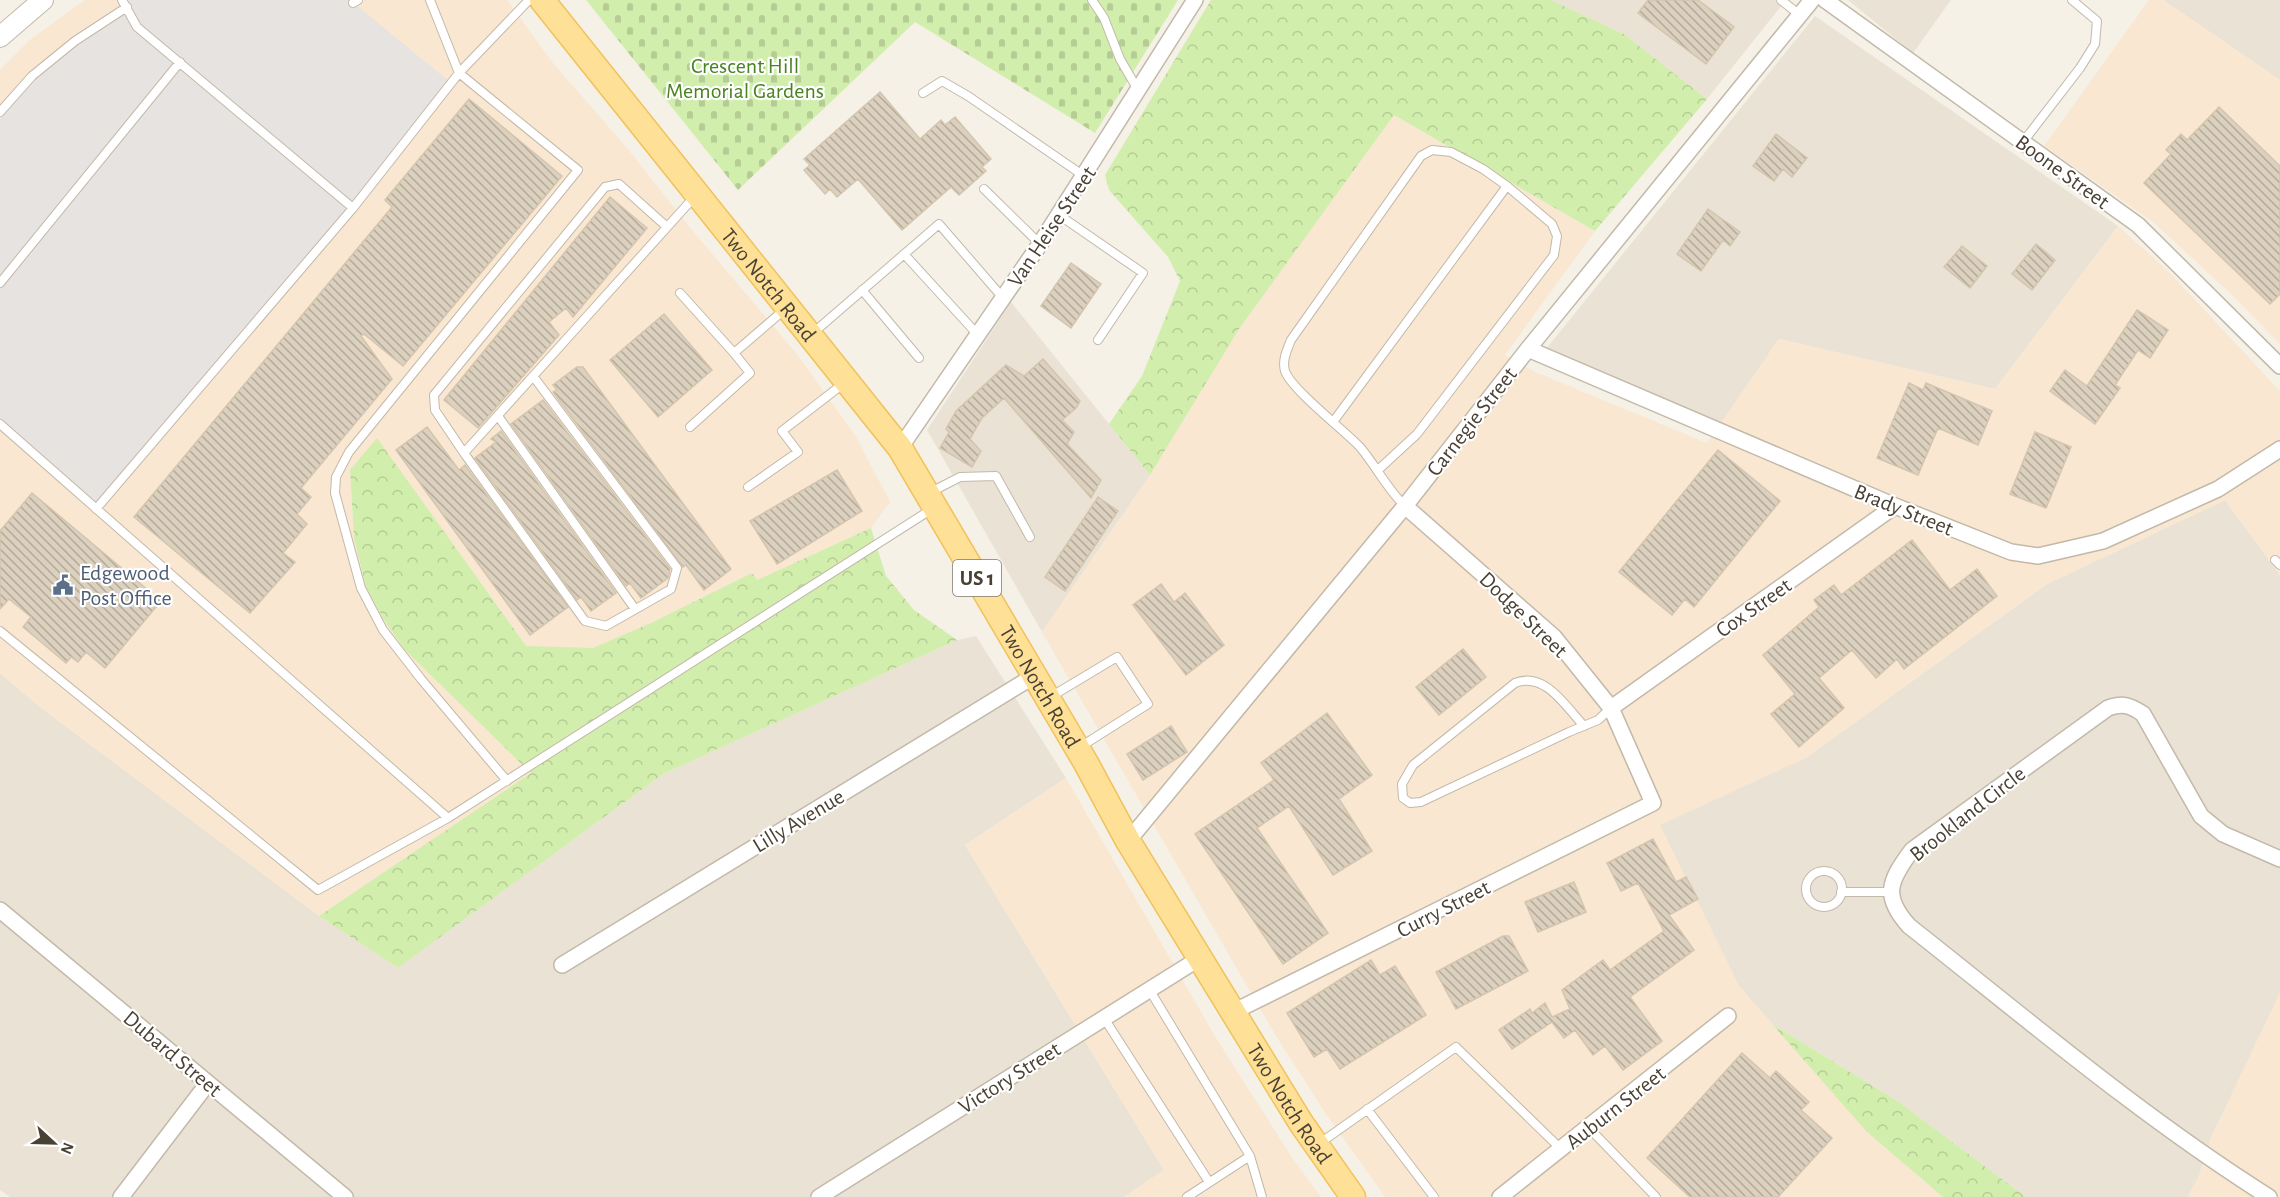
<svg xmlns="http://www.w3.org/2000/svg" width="2280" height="1197" viewBox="0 0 2280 1197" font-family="'Alegreya Sans',sans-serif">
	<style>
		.residential { fill: #eae3d5 }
		.commercial { fill: #f9e7d1 }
		.forest { fill: url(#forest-crowns) }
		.cemetery { fill: url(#cemetery-stones) }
		.parking { fill: #e6e3e0 }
		.building { fill: url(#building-back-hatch); stroke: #d4c5ae; stroke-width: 1.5 }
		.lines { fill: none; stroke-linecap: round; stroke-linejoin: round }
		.service-casing { stroke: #c2b9a9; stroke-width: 10 }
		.minor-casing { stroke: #c2b9a9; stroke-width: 18 }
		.tertiary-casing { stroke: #c2b9a9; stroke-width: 22 }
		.primary-casing { stroke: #f1c15a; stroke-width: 27 }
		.service { stroke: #fff; stroke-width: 8 }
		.minor { stroke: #fff; stroke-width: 15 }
		.tertiary { stroke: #fff; stroke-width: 20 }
		.primary { stroke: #ffe097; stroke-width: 24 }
		.labels { text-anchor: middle; stroke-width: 4.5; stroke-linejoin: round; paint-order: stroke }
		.shield { fill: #fff; stroke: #807a72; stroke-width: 1.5 }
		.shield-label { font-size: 21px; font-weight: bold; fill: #4a4135 }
		.park-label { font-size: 22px; fill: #488321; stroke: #fff }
		.street-label { font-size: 22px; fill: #4a4135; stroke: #fff }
		.service-label { font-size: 22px; fill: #4e5e75; stroke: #fff; text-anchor: start }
	</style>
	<defs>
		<pattern id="forest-crowns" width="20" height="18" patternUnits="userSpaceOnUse" patternTransform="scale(1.5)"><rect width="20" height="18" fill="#d1eeac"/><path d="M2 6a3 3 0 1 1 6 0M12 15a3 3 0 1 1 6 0" fill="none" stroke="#b5cd95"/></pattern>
		<pattern id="cemetery-stones" width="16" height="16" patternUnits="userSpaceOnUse" patternTransform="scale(1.5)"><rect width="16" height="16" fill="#d1eeac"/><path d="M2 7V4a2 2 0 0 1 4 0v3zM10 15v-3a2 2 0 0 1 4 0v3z" fill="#b5cd95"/></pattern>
		<pattern id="building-back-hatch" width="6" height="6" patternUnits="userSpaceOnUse" patternTransform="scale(1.5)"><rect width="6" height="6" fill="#dcd0be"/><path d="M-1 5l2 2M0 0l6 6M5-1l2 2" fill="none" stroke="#b4aa9b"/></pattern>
	</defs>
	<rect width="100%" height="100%" fill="#f5f1e7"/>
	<path class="residential" d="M 1551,0 L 1786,0 L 1707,99 L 1624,34 Z
		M 1848,0 L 1951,0 L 1913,53 Z
		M 2163,0 L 2280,0 L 2280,80 Z
		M 1815,16 L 2118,226 L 1995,389 L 1779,339 L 1722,422 L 1546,349 Z
		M 1011,302 L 1150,475 L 1042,632 L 927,430 Z
		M 2225,500 L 2280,575 L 2280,993 L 2211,1138 L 2199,1176 L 2188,1197 L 2026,1197 L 1899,1102 L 1772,1024 L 1739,986 L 1659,825 L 1807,757 L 2047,584 Z
		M 976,636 L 1066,778 L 965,845 L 1164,1170 L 1124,1197 L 10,1197 L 0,1190 L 0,673 L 40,707 L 319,916 L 398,968 L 663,774 L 957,640 Z"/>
	<path class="commercial" d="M 85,0 L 507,0 L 553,63 L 627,148 L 692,230 L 796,353 L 855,435 L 890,502 L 871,528 L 757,580 L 752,573 L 653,622 L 543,671 L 350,470 L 354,538 L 366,587 L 404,649 L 532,773 L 319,916 L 40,707 L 0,673 L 0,70 L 31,39 Z
		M 2149,0 L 2163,0 L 2280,80 L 2280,344 L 2230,293 L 2153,222 L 2044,146 Z
		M 1394,115 L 1595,231 L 1505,355 L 1535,372 L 1707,443 L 1779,339 L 1995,389 L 2118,226 L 2168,271 L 2280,391 L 2280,575 L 2225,500 L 2047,584 L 1807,757 L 1660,825 L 1739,986 L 1867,1131 L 1943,1197 L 1385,1197 L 1326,1114 L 1276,1036 L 1042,632 L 1150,475 L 1239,329 Z
		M 1066,778 L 1216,1038 L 1291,1156 L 1321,1197 L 1124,1197 L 1164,1170 L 965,845 Z
		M 2280,993 L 2280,1197 L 2188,1197 L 2199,1176 L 2211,1138 Z"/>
	<path class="forest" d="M 1211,0 L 1551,0 L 1624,34 L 1707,99 L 1595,231 L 1394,115 L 1239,329 L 1150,475 L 1109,424 L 1142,376 L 1180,281 L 1168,257 L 1109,190 L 1105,175 Z
		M 377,438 L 526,646 L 593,648 L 653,622 L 752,573 L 757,580 L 871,528 L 886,576 L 914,610 L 957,640 L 663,774 L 398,968 L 319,916 L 531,773 L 404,649 L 384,620 L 366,587 L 354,538 L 350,470 Z
		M 1772,1024 L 1899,1102 L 2026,1197 L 1943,1197 L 1867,1132 Z"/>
	<path class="cemetery" d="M 586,0 L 1178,0 L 1095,133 L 915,22 L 738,190 Z"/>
	<path class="parking" d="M 122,0 L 350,0 L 451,83 L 353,208 L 96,509 L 0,423 L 0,112 L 32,76 L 126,7 Z"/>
	<path class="building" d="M 1648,0 L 1698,0 L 1734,27 L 1706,64 L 1638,13 Z
		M 880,92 L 920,139 L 941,120 L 945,125 L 955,117 L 991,159 L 982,167 L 986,171 L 959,195 L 951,187 L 902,230 L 858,179 L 837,197 L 830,189 L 825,194 L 804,170 L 810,165 L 804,159 Z
		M 469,99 L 562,176 L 403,366 L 364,334 L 361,336 L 392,379 L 301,488 L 311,497 L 297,514 L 307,524 L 283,553 L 295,562 L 250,613 L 134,517 L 392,207 L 385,200 Z
		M 2219,107 L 2280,166 L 2280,294 L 2270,304 L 2144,183 L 2171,154 L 2166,150 L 2181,134 L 2187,140 Z
		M 1776,134 L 1807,158 L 1792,177 L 1783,169 L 1774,181 L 1753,166 Z
		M 610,197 L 647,228 L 573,317 L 566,308 L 549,322 L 559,335 L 478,428 L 444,400 Z
		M 1708,209 L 1740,232 L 1730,246 L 1723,240 L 1701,271 L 1677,254 Z
		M 2036,244 L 2055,260 L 2032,290 L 2012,274 Z
		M 1962,246 L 1987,266 L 1970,288 L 1944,267 Z
		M 1071,263 L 1101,284 L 1071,328 L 1041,306 Z
		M 2137,310 L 2168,330 L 2150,358 L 2138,350 L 2115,385 L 2120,388 L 2095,424 L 2050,391 L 2065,370 L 2087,386 Z
		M 664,314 L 712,370 L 658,417 L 610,360 Z
		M 1043,359 L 1080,401 L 1076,408 L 1062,420 L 1074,432 L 1067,444 L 1101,480 L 1091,498 L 1004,398 L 982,418 L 970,439 L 981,451 L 972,467 L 940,448 L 949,432 L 946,429 L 956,411 L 1006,365 L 1024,376 Z
		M 577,367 L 583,367 L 731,569 L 704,590 L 686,565 L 683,567 L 553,392 L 557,390 L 553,385 Z
		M 1909,383 L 1923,390 L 1926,383 L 1992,411 L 1978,445 L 1938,428 L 1918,475 L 1877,458 Z
		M 543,400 L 670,569 L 668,578 L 641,598 L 630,583 L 626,586 L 511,424 Z
		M 427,427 L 459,470 L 465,465 L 568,607 L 530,635 L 396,450 Z
		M 501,431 L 616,593 L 591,611 L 581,597 L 577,600 L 475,458 L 496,442 L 491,439 Z
		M 2035,432 L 2071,447 L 2046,508 L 2010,494 Z
		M 1718,450 L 1780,501 L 1694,607 L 1685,599 L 1672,615 L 1619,572 Z
		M 837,470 L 862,511 L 777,564 L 750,521 Z
		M 32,493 L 161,601 L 105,668 L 86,652 L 78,662 L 71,657 L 66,663 L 23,627 L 31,617 L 9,599 L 0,609 L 0,531 Z
		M 1098,497 L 1118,511 L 1065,591 L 1045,577 Z
		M 1912,540 L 1950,590 L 1977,569 L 1997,596 L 1904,669 L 1897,659 L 1876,678 L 1852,650 L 1819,678 L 1844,708 L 1799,747 L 1771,714 L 1795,694 L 1763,655 L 1819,607 L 1814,600 L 1834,585 L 1841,595 Z
		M 1161,584 L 1174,602 L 1185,593 L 1224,645 L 1186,675 L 1133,605 Z
		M 1463,649 L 1486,677 L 1439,715 L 1416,687 Z
		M 1327,713 L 1372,775 L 1339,799 L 1372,851 L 1333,875 L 1289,806 L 1257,828 L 1328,933 L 1283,964 L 1195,834 L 1274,780 L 1261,763 Z
		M 1171,726 L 1187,752 L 1143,780 L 1127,754 Z
		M 1653,839 L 1676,882 L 1686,877 L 1698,899 L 1669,915 L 1694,950 L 1630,997 L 1662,1041 L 1623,1070 L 1605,1046 L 1593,1055 L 1575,1030 L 1564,1038 L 1552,1022 L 1512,1049 L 1499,1030 L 1530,1009 L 1532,1013 L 1545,1003 L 1552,1017 L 1570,1009 L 1562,990 L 1603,960 L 1610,970 L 1664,931 L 1638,883 L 1621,891 L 1607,863 Z
		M 1574,882 L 1586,912 L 1538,932 L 1525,902 Z
		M 1503,936 L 1509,936 L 1528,971 L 1456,1009 L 1436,972 Z
		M 1371,960 L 1380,975 L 1395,966 L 1426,1015 L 1340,1069 L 1327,1049 L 1314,1057 L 1287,1013 Z
		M 1742,1053 L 1770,1078 L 1776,1071 L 1809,1102 L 1801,1110 L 1832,1138 L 1778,1197 L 1690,1197 L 1647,1158 Z"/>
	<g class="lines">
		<g class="service-casing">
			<path id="service" d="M 122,0 L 137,27 L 353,208
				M 430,0 L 459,73 L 578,170 L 349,452 L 336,477 L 335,493 L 361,588 L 383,630 L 421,679 L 507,781
				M 1092,0 L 1104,18 L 1120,59 L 1138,90
				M 1781,0 L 1800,15
				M 353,3 L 358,0
				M 923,93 L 942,81 L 968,96 L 1084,176
				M 0,112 L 32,76 L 75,41 L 127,7
				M 2023,142 L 2080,68 L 2095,44 L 2097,21 L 2072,0
				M 984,189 L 1040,244
				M 1059,215 L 1143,273 L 1098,340
				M 667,227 L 619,184 L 605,187 L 434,395 L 435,410 L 464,453 C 541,367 619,281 696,195
				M 904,254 L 978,335
				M 0,283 L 180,62
				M 862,290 L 919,358
				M 680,293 L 734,353 L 784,310
				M 813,333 L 939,224 L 1003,298
				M 498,416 L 635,609
				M 1333,422 L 1507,186
				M 0,424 L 448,818
				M 690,427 L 750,373 L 734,353
				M 464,453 L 585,621 L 606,626 L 671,589 L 677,568 L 533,376
				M 1378,470 L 1417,434 L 1554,255 L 1557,236 L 1552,224 L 1507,186 L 1483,169 L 1451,152 L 1432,150 L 1421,156 L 1291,340 C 1287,350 1282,360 1285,371 C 1291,389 1345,431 1360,447 C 1376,466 1387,489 1405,506
				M 748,487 L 798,452 L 782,431 L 843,384
				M 931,492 L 960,477 L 996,476 L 1030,537
				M 96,509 L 353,208 L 459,73 L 529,0
				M 2275,560 L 2280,565
				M 0,631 L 318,890 L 448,818 L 932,509
				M 1052,696 L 1117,657 L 1148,704 L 1080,747
				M 1584,726 C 1566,707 1545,671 1515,683 L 1413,765 L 1402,784 L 1403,798 L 1410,803 L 1421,802 L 1569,732 L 1598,720 L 1611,708
				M1806 889a18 18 0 1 1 36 0a18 18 0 1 1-36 0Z
				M 1841,892 L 1891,892
				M 1149,989 L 1250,1156 L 1262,1197
				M 1104,1018 L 1209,1182
				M 1367,1109 L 1434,1197
				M 1589,1128 L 1656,1197
				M 1320,1143 L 1456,1047 L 1561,1149
				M 1187,1197 L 1250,1156"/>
		</g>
		<g class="minor-casing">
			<path id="minor" d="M 1825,0 L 2138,225 L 2280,366
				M 1528,349 L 1895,506 L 2011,552 L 2038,556 L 2103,541 L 2218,489 L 2280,449
				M 900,448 L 1040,244 L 1195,0
				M 1611,708 L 1895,506
				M 1128,841 L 1405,506 L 1528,349 L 1812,0
				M 0,910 L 345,1197
				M 562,965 L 1034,676
				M 1233,1012 L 1653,803 L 1611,708 L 1554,637 L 1405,506
				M 121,1197 L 208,1083
				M 819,1197 L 1200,958
				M 1500,1197 L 1728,1016
				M 2269,1197 C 2142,1117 2027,1019 1909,926 C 1882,896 1889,881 1912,850 L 2108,708 C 2123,703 2130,705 2143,714 L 2201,816 L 2223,834 L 2280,859"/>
		</g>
		<g class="tertiary-casing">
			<path id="tertiary" d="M 0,37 L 43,0"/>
		</g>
		<g class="primary-casing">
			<g id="primary">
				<path id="s1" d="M 542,0 L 900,448 L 1086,763 L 1128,841 L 1301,1123 L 1353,1197"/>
			</g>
		</g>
		<use href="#service" class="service"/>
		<use href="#minor" class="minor"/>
		<use href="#tertiary" class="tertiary"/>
		<use href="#primary" class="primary"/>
	</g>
	<defs>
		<g id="civic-bare" transform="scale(1.62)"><path d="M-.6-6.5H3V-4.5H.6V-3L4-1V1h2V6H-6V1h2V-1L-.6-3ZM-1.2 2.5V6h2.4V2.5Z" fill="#5c6f8a" stroke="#fff" stroke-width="2.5" paint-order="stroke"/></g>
	</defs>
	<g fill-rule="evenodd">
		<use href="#civic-bare" x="63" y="585"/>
	</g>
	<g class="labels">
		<rect class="shield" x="953" y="560" width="48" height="36" rx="4.5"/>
		<g class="shield-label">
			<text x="977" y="585">US 1</text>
		</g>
		<g class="park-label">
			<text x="745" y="73">Crescent Hill<tspan x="745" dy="25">Memorial Gardens</tspan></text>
		</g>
		<g class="street-label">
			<text transform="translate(2063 171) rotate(36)" y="8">Boone Street</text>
			<text transform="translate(1051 226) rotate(-56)" y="8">Van Heise Street</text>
			<text dy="8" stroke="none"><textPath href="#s1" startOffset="364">Two Notch Road</textPath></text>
			<text transform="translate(1471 421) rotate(-52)" y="8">Carnegie Street</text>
			<text transform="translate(1904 509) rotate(22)" y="8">Brady Street</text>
			<text transform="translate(1753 607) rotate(-35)" y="8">Cox Street</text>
			<text transform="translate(1524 614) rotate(44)" y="8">Dodge Street</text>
			<text dy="8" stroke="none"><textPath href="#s1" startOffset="850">Two Notch Road</textPath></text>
			<text transform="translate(1967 813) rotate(-38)" y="8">Brookland Circle</text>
			<text transform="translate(798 820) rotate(-31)" y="8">Lilly Avenue</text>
			<text transform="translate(1443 908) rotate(-27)" y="8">Curry Street</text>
			<text transform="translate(173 1053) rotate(40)" y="8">Dubard Street</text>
			<text transform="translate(1009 1077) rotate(-32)" y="8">Victory Street</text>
			<text dy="8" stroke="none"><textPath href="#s1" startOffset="1336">Two Notch Road</textPath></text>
			<text transform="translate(1615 1107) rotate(-38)" y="8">Auburn Street</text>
		</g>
		<g class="service-label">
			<text x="80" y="580">Edgewood<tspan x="80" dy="25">Post Office</tspan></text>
		</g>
	</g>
	<g transform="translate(54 1143) rotate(112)" stroke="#ffffff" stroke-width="4.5" paint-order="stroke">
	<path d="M0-4.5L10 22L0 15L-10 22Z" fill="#4a4135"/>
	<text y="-9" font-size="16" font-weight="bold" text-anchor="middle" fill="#4a4135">N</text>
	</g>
</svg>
